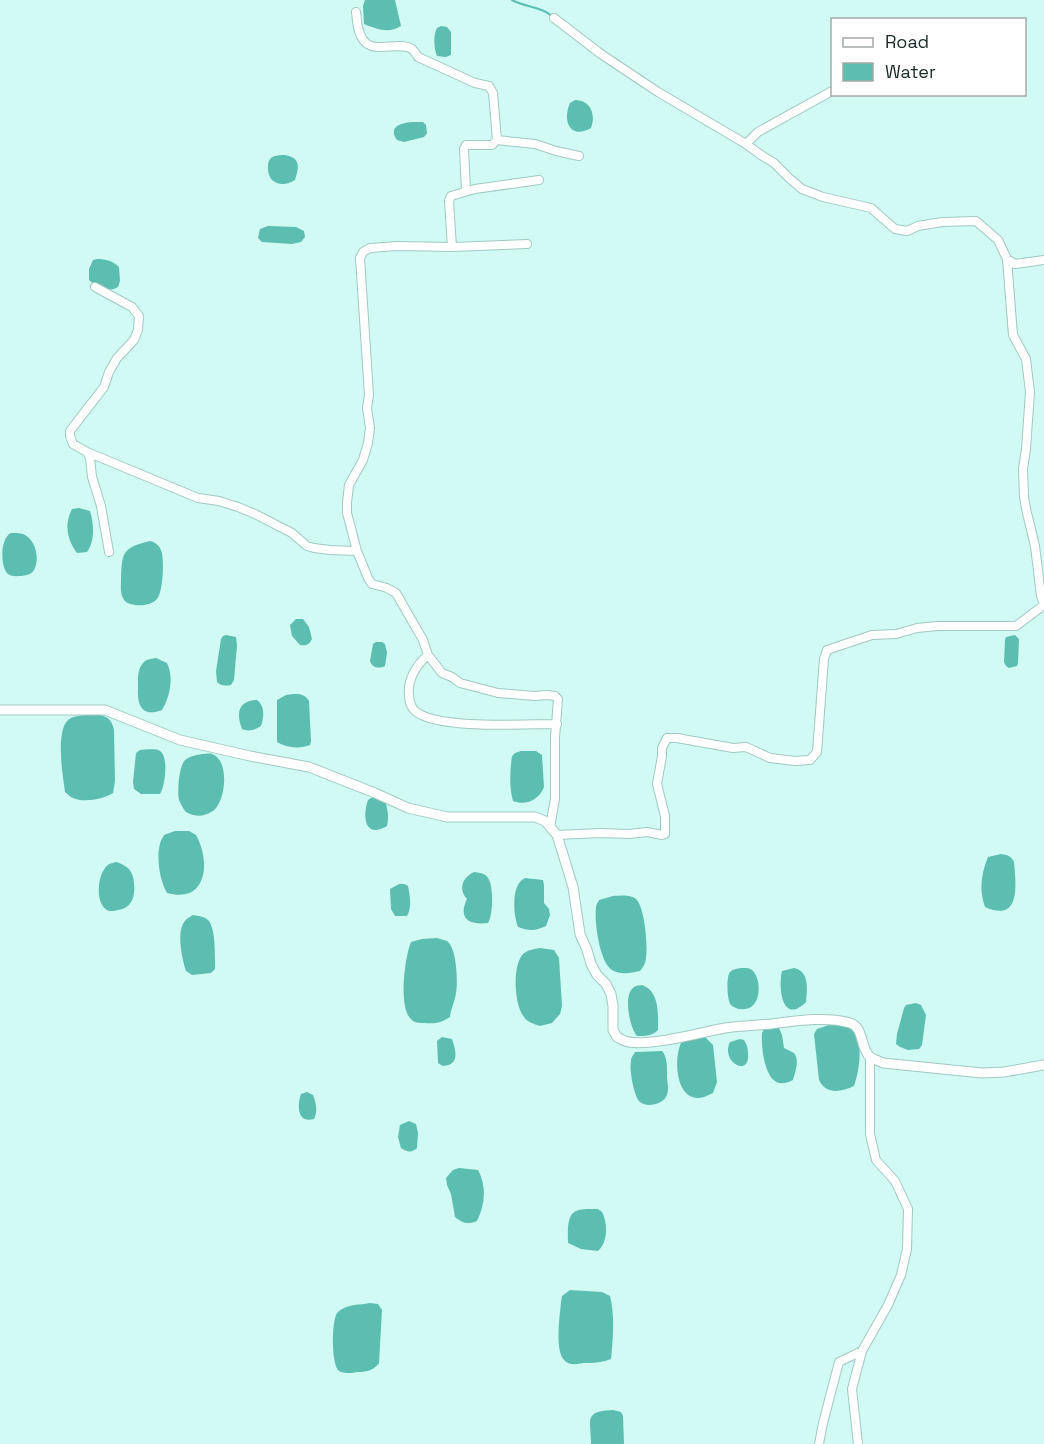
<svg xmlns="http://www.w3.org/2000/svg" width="1044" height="1444" viewBox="0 0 1044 1444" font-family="'Space Grotesk',sans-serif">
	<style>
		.water { fill: #5cbeb0 }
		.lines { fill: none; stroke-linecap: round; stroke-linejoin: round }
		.stream { stroke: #5cbeb0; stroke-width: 2 }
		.minor-casing { stroke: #a0c9c2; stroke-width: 10 }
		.tertiary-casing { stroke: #a0c9c2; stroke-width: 11 }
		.minor { stroke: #fff; stroke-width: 8 }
		.tertiary { stroke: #fff; stroke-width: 9 }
	</style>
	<rect width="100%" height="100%" fill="#d0faf3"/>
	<path class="water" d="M 365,0 L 395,0 L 401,26 C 388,34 377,29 364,24 L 363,6 Z
		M 441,26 L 447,27 L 451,32 L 451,55 L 446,57 L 437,56 C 434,49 433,35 437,28 Z
		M 575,100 C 591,100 596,115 591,128 C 570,140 562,121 570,103 Z
		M 413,122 L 423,122 L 426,125 L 427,133 L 424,137 L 404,142 L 397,140 C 387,126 402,123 413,122 Z
		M 285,155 C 301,158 299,167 295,180 C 283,188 267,184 268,167 C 268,164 268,161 271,158 C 275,155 281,155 285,155 Z
		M 268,226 L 296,227 L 304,231 L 305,237 L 301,242 L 292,244 L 262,242 L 258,238 L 260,229 Z
		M 97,259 C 106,259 113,261 119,267 L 120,281 L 118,287 C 109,293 96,287 89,280 L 89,269 L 93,260 Z
		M 79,508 L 90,511 C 94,524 95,541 87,552 L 77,553 C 67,540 64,524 72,509 Z
		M 11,533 C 16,533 22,533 25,535 C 36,541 40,559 34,570 C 32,574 27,575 22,576 C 17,576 12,577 8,574 C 0,567 0,538 11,533 Z
		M 150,541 C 156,542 161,547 162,554 C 164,563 163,592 157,599 C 152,605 141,606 135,605 C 130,604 125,603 123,598 C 120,593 121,585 121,580 C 122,552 122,548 150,541 Z
		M 296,619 L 303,619 L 309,627 L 312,639 C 309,645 306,646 300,645 L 292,636 L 290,625 Z
		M 226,635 L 236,637 L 237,645 L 234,680 L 231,685 C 225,686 221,686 217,682 L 216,671 L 221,639 L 223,636 Z
		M 1015,635 L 1019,639 L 1018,663 L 1017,666 L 1009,668 L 1006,666 L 1004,662 L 1005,640 L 1006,637 Z
		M 376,642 L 382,642 L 385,644 L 387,653 L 385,666 C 380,669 372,668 370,661 L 373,644 Z
		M 156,658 L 167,663 C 174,677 170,697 162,710 C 141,718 137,704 138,687 C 138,679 137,670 143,663 C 146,659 151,659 156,658 Z
		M 293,694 C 300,694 305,694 309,701 L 311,741 L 310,745 C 300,749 286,748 277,742 L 277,700 L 286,695 Z
		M 257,700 C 265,706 264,717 261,726 C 255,730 249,732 242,729 C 236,713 238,701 257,700 Z
		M 100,715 C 109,717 112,721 114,730 L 115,781 L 113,793 C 104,799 84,803 73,798 C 70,797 68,794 65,792 C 63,776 54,726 71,718 C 79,714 92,715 100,715 Z
		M 140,750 C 145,750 155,748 160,751 C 169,757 165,786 160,794 L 141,794 L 134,789 L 133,782 L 136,753 Z
		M 521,751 L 536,751 L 542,755 L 544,787 C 539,800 526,806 513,801 C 509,787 510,770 512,756 L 515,753 Z
		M 202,754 C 206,754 209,753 212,754 C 230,760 226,802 213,811 C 210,813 207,814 204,815 C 199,817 191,815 186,812 C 184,810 180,803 179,800 C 177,792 179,766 185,760 C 190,756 197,755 202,754 Z
		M 377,797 L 385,801 C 388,809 389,818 387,826 C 365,839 362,817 368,800 L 371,798 Z
		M 175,831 L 189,831 L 196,835 C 211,862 207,904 167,893 C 160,881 156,858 160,844 C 160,841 163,838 164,835 Z
		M 1001,854 C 1008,855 1011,856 1014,862 C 1016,885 1021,923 985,907 C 979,890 981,874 988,857 Z
		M 117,862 C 124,865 131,868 133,877 C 136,891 135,908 118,910 C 115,911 112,911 109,911 C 94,906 97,873 108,865 C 109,864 115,862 117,862 Z
		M 474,872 C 480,873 485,873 488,878 C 494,886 493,915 488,923 C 471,925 457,920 467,899 C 458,889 462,878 474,872 Z
		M 525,878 L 543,880 L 544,885 L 544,903 L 549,909 L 550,915 L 546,926 C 535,931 529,931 518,927 C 513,914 511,884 525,878 Z
		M 399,884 L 404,884 L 408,886 C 410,896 412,908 407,916 L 395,916 L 391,909 L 390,889 Z
		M 613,896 C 620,896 630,894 636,899 C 645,907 649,951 645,963 C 644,966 642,968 640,971 C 631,973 620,975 612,970 C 600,963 594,922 596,908 C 596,904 598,903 599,900 Z
		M 193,915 C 198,916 204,916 208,920 C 216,928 215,957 215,969 L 211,973 L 192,975 L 186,971 C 182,959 176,931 185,921 C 187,918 190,917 193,915 Z
		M 437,938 C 438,938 446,941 447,941 C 457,948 458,982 456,993 C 455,1001 451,1008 450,1017 C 441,1023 435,1024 424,1023 C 419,1023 414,1023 411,1019 C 398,1008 405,956 411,942 L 422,939 Z
		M 540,948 L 554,950 L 559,958 L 562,1006 L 560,1014 L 552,1023 L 540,1026 C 534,1024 527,1022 524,1017 C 514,1005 512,966 523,954 C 528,950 534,949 540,948 Z
		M 743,968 C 747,968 749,968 752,970 C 762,978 763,1012 740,1009 C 738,1009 733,1007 731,1005 C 727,1001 726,977 730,972 C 733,969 739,968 743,968 Z
		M 794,968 C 810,971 807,990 806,1002 C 782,1026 778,987 782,971 Z
		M 642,985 C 660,991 658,1015 658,1030 C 652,1036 646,1036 637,1036 C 630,1028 623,996 633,988 C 636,985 638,986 642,985 Z
		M 916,1003 L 921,1005 L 926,1015 L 922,1045 L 919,1049 L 908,1050 L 900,1047 L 896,1044 L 897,1034 L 904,1008 L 906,1005 Z
		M 829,1025 C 835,1025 843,1024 848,1027 C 866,1036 859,1072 854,1086 C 841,1092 826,1095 819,1080 L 814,1034 L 817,1029 Z
		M 773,1026 L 779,1028 L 782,1035 L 784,1048 C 787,1050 791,1051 794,1053 C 800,1060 795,1073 793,1080 C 789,1082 784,1084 779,1083 C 764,1079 761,1045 762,1033 C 764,1028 767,1027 773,1026 Z
		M 699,1036 L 705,1037 L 713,1045 L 717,1082 L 713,1093 C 710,1094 707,1096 704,1097 C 676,1105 673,1060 681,1043 Z
		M 442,1037 L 452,1039 C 456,1051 460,1065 443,1066 L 438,1063 L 437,1041 Z
		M 740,1039 L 744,1040 C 747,1045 748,1048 748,1054 C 750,1078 720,1062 730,1042 Z
		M 662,1051 C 668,1058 667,1069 667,1078 C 668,1085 669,1092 666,1097 C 662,1104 647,1108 640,1102 C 634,1097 629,1069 631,1061 C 631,1057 633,1056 635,1052 Z
		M 307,1092 L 313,1095 C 316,1102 318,1112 314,1119 C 297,1124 297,1105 301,1094 Z
		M 409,1121 L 416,1124 L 418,1133 L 417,1148 C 412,1153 407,1152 401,1148 L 398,1137 L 400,1125 Z
		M 459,1168 L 478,1170 C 487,1187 485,1205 477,1221 C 468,1225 462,1223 455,1217 L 451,1194 L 447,1185 L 446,1178 L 453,1170 Z
		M 591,1209 L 598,1209 L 602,1212 C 608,1223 608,1242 598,1251 L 581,1249 L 568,1243 C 568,1234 566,1215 576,1211 C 581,1209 587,1209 591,1209 Z
		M 570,1290 L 602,1292 L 610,1296 C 615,1315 613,1340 611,1359 C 601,1363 593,1363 583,1363 C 577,1364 570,1366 565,1361 C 554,1351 560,1316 561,1302 L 562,1296 Z
		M 370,1303 L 378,1304 L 382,1310 L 379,1363 C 374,1370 367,1372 358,1372 C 353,1373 345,1374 339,1371 C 331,1366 331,1318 338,1312 C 346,1304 360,1305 370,1303 Z
		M 613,1410 L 621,1412 L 623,1416 L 624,1444 L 591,1444 C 591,1420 583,1411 613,1410 Z"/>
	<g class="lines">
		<path class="stream" d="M 512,0 C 525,7 543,7 553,17"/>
		<g class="minor-casing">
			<path id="minor" d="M 356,12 C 357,18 357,26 359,31 C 367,60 396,39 412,49 C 413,50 418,56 418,57 L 475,83 L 489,86 L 493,93 L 497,140 L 492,145 L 466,145 L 464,149 L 466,191
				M 554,18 L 601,54 L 658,92 L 746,144 L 761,155 L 774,163 L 789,178 L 802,189 L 823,197 L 871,208 L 895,229 L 907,231 L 918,226 L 942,222 L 976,221 L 998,240 L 1007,259 L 1013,335 L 1026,359 L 1030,392 L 1026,449 L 1023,469 L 1024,496 L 1026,509 L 1035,546 L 1041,596 L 1044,604
				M 497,140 L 535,144 L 556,151 L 579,156
				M 746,144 L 758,132 L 832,91
				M 452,247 L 449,201 L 451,196 L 475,189 L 539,180
				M 1007,259 L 1015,264 L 1044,260
				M 95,287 L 132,307 L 139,316 L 138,330 L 134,340 L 117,358 L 109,372 L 104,387 L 70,431 L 70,436 L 73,444 L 87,452 L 90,458 L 92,477 L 101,506 L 109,552
				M 87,452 L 198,498 L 219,501 L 238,507 L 255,514 L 292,533 L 307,546 L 314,548 L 330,550 L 357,551 L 368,578 L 372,584 L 387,588 L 396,593 L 423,640 L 428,655 L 442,673 L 452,677 L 460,683 L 498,693 L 534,696 L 547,695 L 555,696 L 558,699 L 555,738 L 555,799 L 550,827
				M 357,551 L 347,513 L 347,503 L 349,485 L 363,460 L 368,443 L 370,428 L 367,408 L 369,395 L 360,258 L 363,252 L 370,248 L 397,246 L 452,247 L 527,244
				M 428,655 C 417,664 407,680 409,695 C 409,700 411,707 415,711 C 437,730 527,724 557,724
				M 557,835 L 600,833 L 629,834 L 647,832 L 662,835 L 665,834 L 665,816 L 657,784 L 662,756 L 662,748 L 667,738 L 677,738 L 733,748 L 746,747 L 770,758 L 795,761 L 810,760 L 817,752 L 824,659 L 827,650 L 872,635 L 896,634 L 917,628 L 937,626 L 1016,626 L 1044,605
				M 819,1444 L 823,1423 L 839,1362 L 862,1351
				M 858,1444 L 852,1389 L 862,1351 L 888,1305 L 901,1275 L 907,1249 L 908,1209 L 895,1181 L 876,1160 L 870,1134 L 870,1057"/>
		</g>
		<g class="tertiary-casing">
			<path id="tertiary" d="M 0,710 L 105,710 L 180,740 L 250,756 L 309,767 L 375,793 L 408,808 L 447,817 L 535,817 L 545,821 L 557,835 L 573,887 L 580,934 L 587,950 L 591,964 L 597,975 L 606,984 L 611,994 L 613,1006 L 613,1030 L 617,1037 C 619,1038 622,1040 625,1041 C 646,1048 702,1032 725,1028 C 740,1026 756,1025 771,1024 C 795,1021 826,1016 850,1023 C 864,1027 860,1048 870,1057 C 873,1059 879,1061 883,1063 L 982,1073 L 1004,1072 L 1044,1065"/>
		</g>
		<use href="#minor" class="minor"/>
		<use href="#tertiary" class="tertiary"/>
	</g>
	<rect x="831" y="18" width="195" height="78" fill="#ffffff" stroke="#a4aaa9" stroke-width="1.5"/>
	<rect x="843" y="38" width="30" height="9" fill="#ffffff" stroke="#a4aaa9" stroke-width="1.5"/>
	<text x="885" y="48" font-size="18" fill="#1b2b28">Road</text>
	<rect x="843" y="63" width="30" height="18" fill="#5cbeb0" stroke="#a4aaa9" stroke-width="1.5"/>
	<text x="885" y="78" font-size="18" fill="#1b2b28">Water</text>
</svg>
